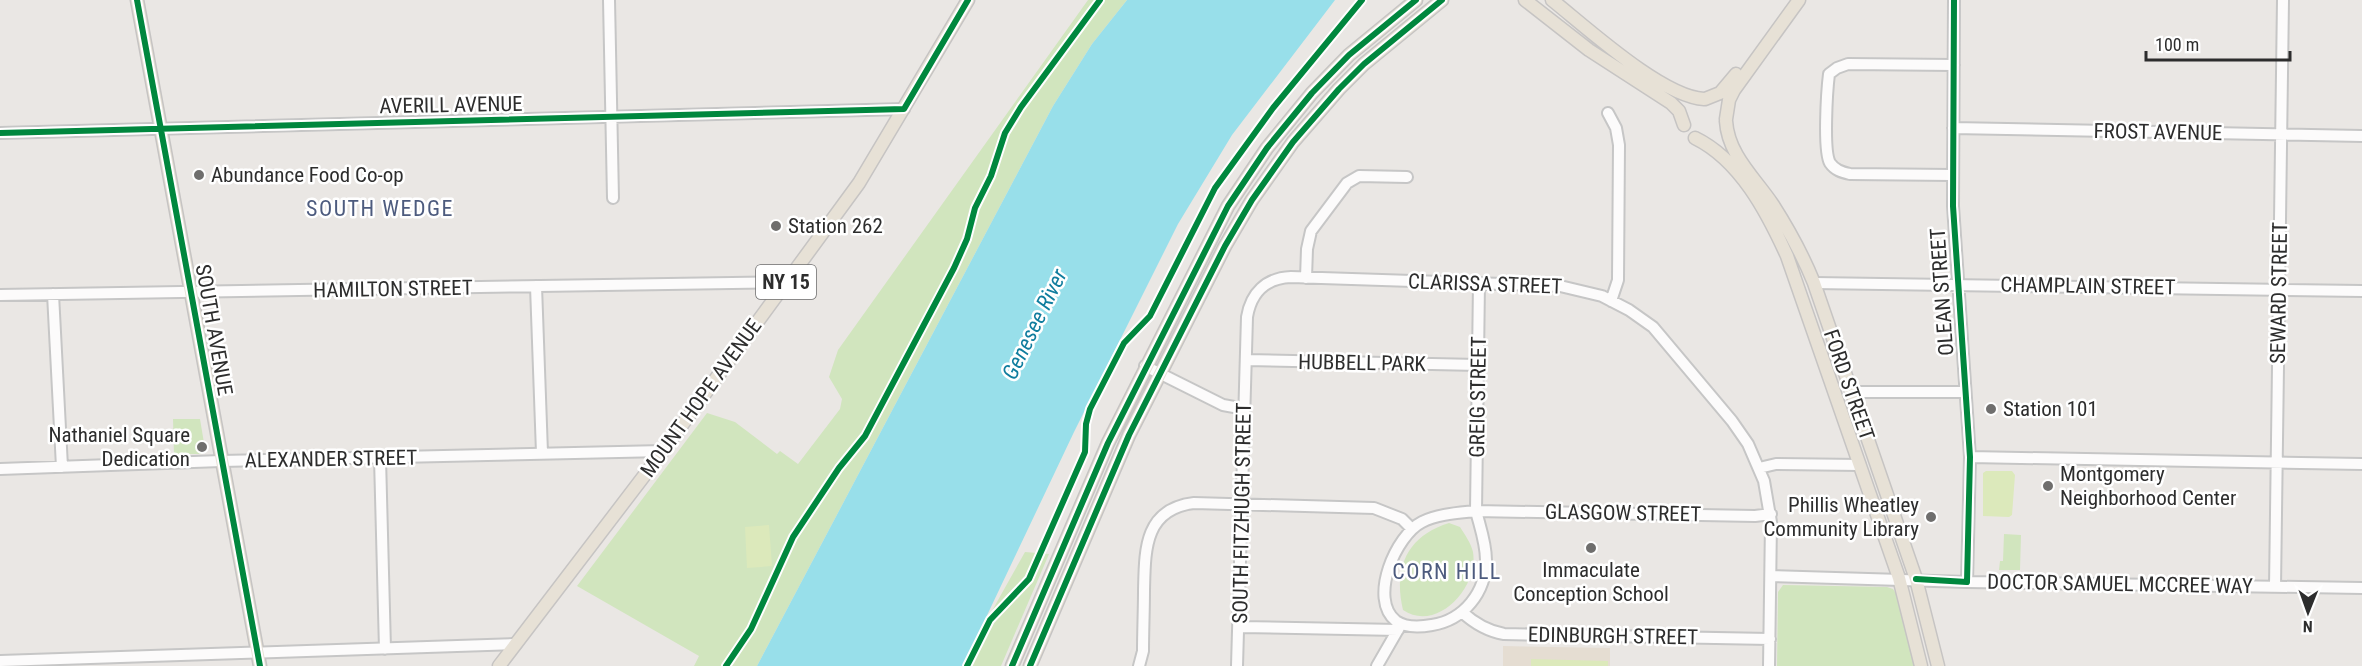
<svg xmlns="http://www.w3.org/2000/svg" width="2362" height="666" viewBox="0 0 2362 666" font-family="'Roboto Condensed',sans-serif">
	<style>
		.education { fill: #e5ddd2 }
		.green { fill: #d1e5be }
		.pitch { fill: #dce9bb }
		.water { fill: #98dfea }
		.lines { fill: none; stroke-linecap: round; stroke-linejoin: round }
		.minor-casing { stroke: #c6c6c6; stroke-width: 14 }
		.major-casing { stroke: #c6c4c3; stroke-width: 15 }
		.minor { stroke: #fcfbfb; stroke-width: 10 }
		.major { stroke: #e7e1d6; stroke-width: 12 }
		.cycleway-casing { stroke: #fff; stroke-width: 10 }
		.cycleway { stroke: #00873e; stroke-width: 6 }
		.poi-dot { fill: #6f6e6d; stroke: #fff; stroke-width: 2 }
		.labels { text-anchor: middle; stroke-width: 5; stroke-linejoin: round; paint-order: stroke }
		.shield { fill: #fff; stroke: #6c6c6c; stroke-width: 1.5 }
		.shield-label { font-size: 20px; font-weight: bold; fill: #2d2d2d }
		.street-label { font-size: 21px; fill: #2d2d2d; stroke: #fff }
		.poi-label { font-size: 21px; fill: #2d2d2d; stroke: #fff; text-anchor: start }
		.neighbourhood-label { font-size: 22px; letter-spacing: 1.5px; fill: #4d5b7e; stroke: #fff }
		.water-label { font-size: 22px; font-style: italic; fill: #107d9e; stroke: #fff }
	</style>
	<rect width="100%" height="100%" fill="#eae7e4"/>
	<path class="education" d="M 1503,646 L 1610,648 L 1610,666 L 1503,666 Z"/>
	<path class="green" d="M 1088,0 L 1127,0 L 1092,44 L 1053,106 L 757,666 L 694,666 L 699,656 L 577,586 L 707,413 L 735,422 L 777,454 L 780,451 L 798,464 L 840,409 L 842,399 L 829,377 L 838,350 Z
		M 173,419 L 200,419 L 205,449 L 202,454 L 174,454 Z
		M 1449,523 L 1460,527 C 1465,535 1471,543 1473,552 C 1479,587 1437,633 1403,610 C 1393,568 1407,536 1449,523 Z
		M 2004,534 L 2021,535 L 2020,570 L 1999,570 L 2000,561 L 2003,561 Z
		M 1025,552 L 1049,554 L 1001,666 L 961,666 Z
		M 1783,585 L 1887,587 L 1893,589 L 1897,595 L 1915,666 L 1777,666 L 1778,592 Z"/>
	<path class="pitch" d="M 1986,471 L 2012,471 L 2015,475 L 2012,515 L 2009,517 L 1983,516 L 1983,473 Z
		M 769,525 L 772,566 L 747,568 L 745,527 Z
		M 1531,659 L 1608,661 L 1608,666 L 1531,666 Z"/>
	<path class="water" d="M 1127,0 L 1335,0 L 1232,135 L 1178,224 L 1074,432 L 963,666 L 757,666 L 1053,106 L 1092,44 Z"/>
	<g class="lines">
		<g class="minor-casing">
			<path id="minor" d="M 609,0 L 613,198
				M 1954,0 L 1953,206 L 1970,457 L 1967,582
				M 1608,113 L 1616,128 L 1619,145 L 1618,280 L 1611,301
				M 1953,128 L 2362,136
				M 0,133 L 904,109
				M 1952,175 L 1850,174 C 1841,172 1835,170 1830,163 C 1823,151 1827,90 1829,74 L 1837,68 L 1848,64 L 1954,65
				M 1306,278 L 1307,249 L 1311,231 L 1347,183 L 1359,176 L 1407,177
				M 1479,283 L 1476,511 C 1480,527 1486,543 1486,560 C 1486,592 1464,620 1432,625 C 1421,627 1406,628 1396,621 C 1368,599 1396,535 1422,522 C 1438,514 1458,513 1476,511 L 1755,516 L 1771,514
				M 1814,283 L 2362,291
				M 536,286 L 542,453
				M 53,294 L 62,467
				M 0,295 L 787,282
				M 1246,360 L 1478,365
				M 1145,366 L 1223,405 L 1245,409
				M 1852,392 L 1964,392
				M 1970,457 L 2362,464
				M 380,458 L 385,649
				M 1759,468 L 1776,464 L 1860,465
				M 0,469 L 221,461 L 663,451
				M 1771,576 L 1967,582 L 2362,588
				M 2275,587 L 2283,0
				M 1462,612 C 1475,624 1487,631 1504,634 L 1770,639
				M 1240,627 L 1398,630
				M 0,661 L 516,644
				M 1139,666 L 1143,651 C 1143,631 1144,610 1144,590 C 1145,550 1144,509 1194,503 L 1374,508 L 1402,519 L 1412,529
				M 1237,666 L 1247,317 C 1251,293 1266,278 1291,277 L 1560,286 L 1602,296 L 1629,310 L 1653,327 L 1732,421 L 1748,444 L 1764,481 L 1771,522 L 1769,666
				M 1377,666 L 1400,626"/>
		</g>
		<g class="major-casing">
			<path id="major" d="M 137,0 L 260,666
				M 1525,0 L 1589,50 L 1671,103 L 1679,111 L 1684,125
				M 1552,0 C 1586,27 1662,97 1704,99
				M 1705,99 L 1720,93 L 1736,74
				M 1726,119 L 1729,100 L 1734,90 L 1799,0
				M 1726,121 C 1728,155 1755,178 1773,205 C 1789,230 1803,256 1814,283 L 1916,579 L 1938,666
				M 1695,138 C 1740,160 1767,212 1787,256 L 1899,578 L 1921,666
				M 499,666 L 663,451 L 859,183 L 968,0
				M 1012,666 L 1108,443 L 1228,206 L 1267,148 L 1312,93 L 1349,55 L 1416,0
				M 1030,666 L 1129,435 L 1225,246 L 1252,200 L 1293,142 L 1339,89 L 1364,64 L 1442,0"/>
		</g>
		<use href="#minor" class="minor"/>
		<use href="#major" class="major"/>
		<g class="cycleway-casing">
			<path id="cycleway" d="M 137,0 L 260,666
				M 0,133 L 904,109 L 968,0
				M 1916,579 L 1967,582 L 1970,457 L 1953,206 L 1954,0
				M 726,666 L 751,629 L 793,537 L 839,468 L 865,436 L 954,268 L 967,239 L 975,208 L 991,176 L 1005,133 L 1021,107 L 1100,0
				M 967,666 L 990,620 L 1029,579 L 1085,452 L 1086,424 L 1090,409 L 1124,343 L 1150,316 L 1215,188 L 1273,108 L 1362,0
				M 1012,666 L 1108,443 L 1228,206 L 1267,148 L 1312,93 L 1349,55 L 1416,0
				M 1030,666 L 1129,435 L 1225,246 L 1252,200 L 1293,142 L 1339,89 L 1364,64 L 1442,0"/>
		</g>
		<use href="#cycleway" class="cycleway"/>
	</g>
	<g class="poi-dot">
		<circle cx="199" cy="175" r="6"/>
		<circle cx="776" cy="226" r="6"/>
		<circle cx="1991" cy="409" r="6"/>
		<circle cx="202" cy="447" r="6"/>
		<circle cx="2048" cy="486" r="6"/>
		<circle cx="1931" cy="517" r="6"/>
		<circle cx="1591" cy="548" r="6"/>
	</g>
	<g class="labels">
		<rect class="shield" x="756" y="265" width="60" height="34" rx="4.5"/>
		<g class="shield-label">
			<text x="786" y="289">NY 15</text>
		</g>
		<g class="street-label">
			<text transform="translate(451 105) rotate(-1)" y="7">AVERILL AVENUE</text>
			<text transform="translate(2158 132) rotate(1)" y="7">FROST AVENUE</text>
			<text transform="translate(1485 284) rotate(2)" y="7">CLARISSA STREET</text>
			<text transform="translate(2088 286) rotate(1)" y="7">CHAMPLAIN STREET</text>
			<text transform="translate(393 289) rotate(-1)" y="7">HAMILTON STREET</text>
			<text transform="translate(1942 292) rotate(-94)" y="7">OLEAN STREET</text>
			<text transform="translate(2279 293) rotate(-89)" y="7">SEWARD STREET</text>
			<text transform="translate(214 330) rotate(80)" y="7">SOUTH AVENUE</text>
			<text transform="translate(1362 363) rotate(1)" y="7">HUBBELL PARK</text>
			<text transform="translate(1849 385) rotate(71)" y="7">FORD STREET</text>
			<text transform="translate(1478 397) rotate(-89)" y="7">GREIG STREET</text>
			<text transform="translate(701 398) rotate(-54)" y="7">MOUNT HOPE AVENUE</text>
			<text transform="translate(331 459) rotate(-1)" y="7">ALEXANDER STREET</text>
			<text transform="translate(1242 513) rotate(-89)" y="7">SOUTH FITZHUGH STREET</text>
			<text transform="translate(1623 513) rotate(1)" y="7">GLASGOW STREET</text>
			<text transform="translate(2120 584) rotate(1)" y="7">DOCTOR SAMUEL MCCREE WAY</text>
			<text transform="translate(1613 636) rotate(1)" y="7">EDINBURGH STREET</text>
		</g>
		<g class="poi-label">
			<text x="211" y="182">Abundance Food Co-op</text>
			<text x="788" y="233">Station 262</text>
			<text x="2003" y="416">Station 101</text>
			<text x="190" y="442" text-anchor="end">Nathaniel Square<tspan x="190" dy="24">Dedication</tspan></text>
			<text x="2060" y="481">Montgomery<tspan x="2060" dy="24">Neighborhood Center</tspan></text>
			<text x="1919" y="512" text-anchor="end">Phillis Wheatley<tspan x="1919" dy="24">Community Library</tspan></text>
			<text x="1591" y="577" text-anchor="middle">Immaculate<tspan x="1591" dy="24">Conception School</tspan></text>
		</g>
		<g class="neighbourhood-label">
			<text x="380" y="216">SOUTH WEDGE</text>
			<text x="1447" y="579">CORN HILL</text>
		</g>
		<g class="water-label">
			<text transform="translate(1034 324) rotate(-64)" y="8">Genesee River</text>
		</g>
	</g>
	<g transform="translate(2308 612) rotate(181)" stroke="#ffffff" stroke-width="4.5" paint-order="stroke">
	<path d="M0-4.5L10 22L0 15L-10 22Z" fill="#2d2d2d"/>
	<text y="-9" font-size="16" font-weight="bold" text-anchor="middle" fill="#2d2d2d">N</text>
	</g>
	<path d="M2146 51v9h144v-9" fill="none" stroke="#2d2d2d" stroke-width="3"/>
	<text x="2155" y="51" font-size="18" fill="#2d2d2d" stroke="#ffffff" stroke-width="4.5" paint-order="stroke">100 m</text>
</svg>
